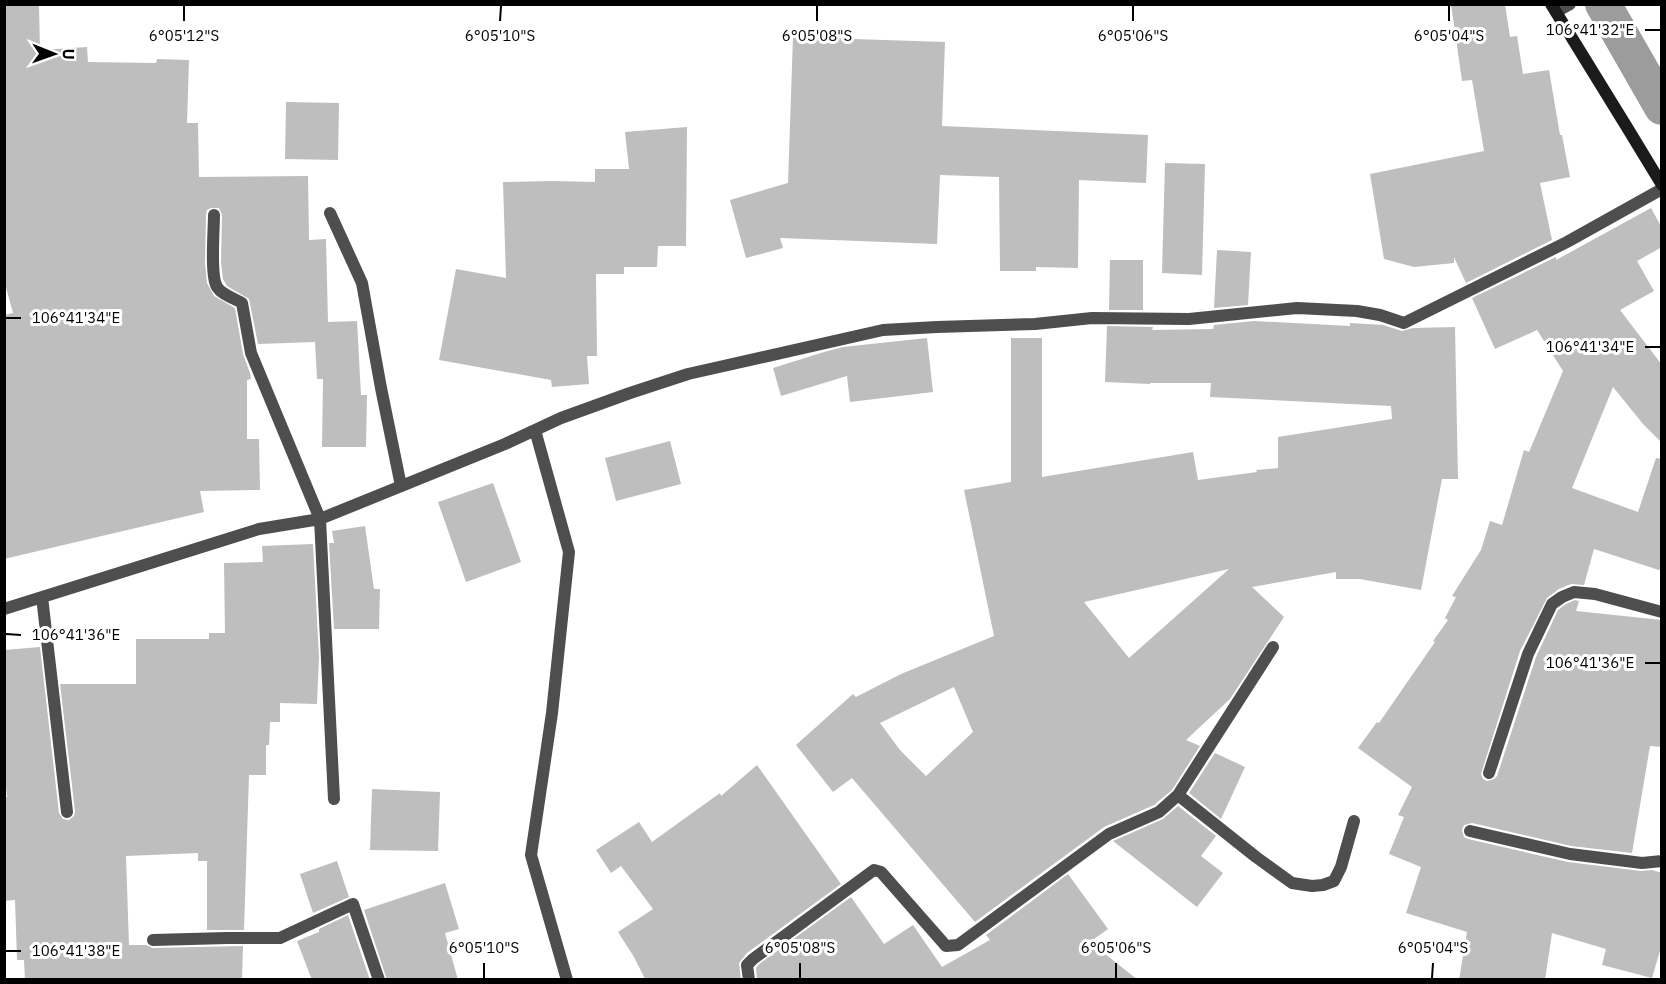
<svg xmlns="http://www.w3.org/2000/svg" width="1666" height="984" viewBox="0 0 1666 984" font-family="'IBM Plex Sans',sans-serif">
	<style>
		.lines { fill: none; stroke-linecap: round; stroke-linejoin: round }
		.canal { stroke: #9c9c9c; stroke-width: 36 }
		.building { fill: #bebebe; fill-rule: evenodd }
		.street { stroke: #4e4e4e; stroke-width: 12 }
		.secondary { stroke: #1b1b1b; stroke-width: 12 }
		.ticks { fill: none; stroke: #000; stroke-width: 2 }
		.ticks-label { font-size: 15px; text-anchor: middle; fill: #000; stroke: #fff; stroke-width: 6; stroke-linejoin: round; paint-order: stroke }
	</style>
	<rect width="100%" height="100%" fill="#fff"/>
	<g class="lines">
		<path class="canal" d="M 1603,4 L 1662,107"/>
	</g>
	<path class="building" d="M 4,4 L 36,4 L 36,6 L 39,6 L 40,50 L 87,47 L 88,62 L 156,63 L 157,59 L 189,60 L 187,123 L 198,123 L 199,177 L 308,176 L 309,240 L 326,239 L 328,322 L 357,321 L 361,395 L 367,395 L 366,447 L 322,447 L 323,379 L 317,379 L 315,342 L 258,344 L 249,299 L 227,286 L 223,279 L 221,263 L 222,215 L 219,208 L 211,208 L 207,210 L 206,215 L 205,263 L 207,283 L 214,296 L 235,308 L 243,354 L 250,373 L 251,379 L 247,380 L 247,439 L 259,439 L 260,490 L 200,491 L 204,512 L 4,559 L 4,315 L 13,313 L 4,280 Z
		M 1451,4 L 1505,4 L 1510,37 L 1517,36 L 1523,74 L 1549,70 L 1560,135 L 1562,135 L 1570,177 L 1540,183 L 1552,240 L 1466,283 L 1454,257 L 1454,263 L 1414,267 L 1384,259 L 1370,174 L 1484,151 L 1472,80 L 1462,81 Z
		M 793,37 L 945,42 L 942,126 L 1148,135 L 1146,183 L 1079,180 L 1078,268 L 1036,267 L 1036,271 L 1000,271 L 999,177 L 940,175 L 937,244 L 780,238 L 783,248 L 746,258 L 730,200 L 788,183 Z
		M 286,102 L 339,103 L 338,160 L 285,159 Z
		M 687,127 L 686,246 L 658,246 L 657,267 L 624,267 L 624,274 L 596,274 L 597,356 L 587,356 L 589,384 L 552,387 L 551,380 L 439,360 L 456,269 L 506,278 L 503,182 L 552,181 L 595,182 L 595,169 L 629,169 L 625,132 Z
		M 1165,163 L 1205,164 L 1202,275 L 1162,273 Z
		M 1651,208 L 1662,228 L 1662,247 L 1637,261 L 1654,291 L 1620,310 L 1662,365 L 1662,443 L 1643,424 L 1613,387 L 1572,488 L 1638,512 L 1656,458 L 1662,459 L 1662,571 L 1594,549 L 1584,585 L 1571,584 L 1559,589 L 1547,598 L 1520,651 L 1481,774 L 1483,779 L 1487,781 L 1494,779 L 1497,776 L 1536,657 L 1558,610 L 1566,604 L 1575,600 L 1579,601 L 1576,611 L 1662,620 L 1662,747 L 1650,746 L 1632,853 L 1571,846 L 1472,823 L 1464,825 L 1462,830 L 1464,837 L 1468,839 L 1568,862 L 1641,871 L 1652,870 L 1662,873 L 1662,944 L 1652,978 L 1602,965 L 1606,949 L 1552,933 L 1545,980 L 1459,980 L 1467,932 L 1406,913 L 1421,867 L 1389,854 L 1404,817 L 1398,815 L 1412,787 L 1358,748 L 1377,722 L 1379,723 L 1435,642 L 1433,641 L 1448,620 L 1445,618 L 1456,597 L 1452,596 L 1481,550 L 1490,521 L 1502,525 L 1524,450 L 1529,452 L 1563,371 L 1537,330 L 1495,349 L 1472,298 L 1556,257 L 1556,260 Z
		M 1217,250 L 1251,252 L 1248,305 L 1214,308 Z
		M 1110,260 L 1143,260 L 1143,310 L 1109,310 Z
		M 1254,321 L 1350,326 L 1350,323 L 1383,325 L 1402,331 L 1413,328 L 1455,327 L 1458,479 L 1442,479 L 1421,590 L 1360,579 L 1336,579 L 1336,572 L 1252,587 L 1284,617 L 1230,699 L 1186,740 L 1200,746 L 1172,790 L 1154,805 L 1104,827 L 975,922 L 852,778 L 833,792 L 796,745 L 853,694 L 856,697 L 901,674 L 994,636 L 964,490 L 1011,482 L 1011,338 L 1042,338 L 1042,477 L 1193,452 L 1198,480 L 1257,472 L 1256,470 L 1278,468 L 1278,437 L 1392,419 L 1391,406 L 1210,397 L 1211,383 L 1150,383 L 1150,384 L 1105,382 L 1107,326 L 1153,327 L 1152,330 L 1213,329 L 1214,325 ZM 1229,569 L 1129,658 L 1084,602 ZM 954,687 L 973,732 L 926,776 L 900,750 L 880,723 Z
		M 927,338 L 933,392 L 850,402 L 847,376 L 781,396 L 773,368 L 824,352 L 843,347 Z
		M 670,441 L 681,484 L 616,501 L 605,458 Z
		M 493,483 L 521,562 L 466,582 L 438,502 Z
		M 365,526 L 374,589 L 380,589 L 379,629 L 334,629 L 329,543 L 334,543 L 332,531 Z
		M 313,544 L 319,657 L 317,704 L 280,703 L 280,722 L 270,722 L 269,745 L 266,745 L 266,775 L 249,775 L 244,930 L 207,930 L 207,861 L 198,861 L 198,853 L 126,856 L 129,945 L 146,945 L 153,948 L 243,946 L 242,980 L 25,980 L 24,960 L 17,960 L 15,900 L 4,901 L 4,797 L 7,797 L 4,767 L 4,650 L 40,647 L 59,813 L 63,819 L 69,820 L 74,816 L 75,811 L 60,684 L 136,684 L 136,639 L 209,639 L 209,633 L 225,633 L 224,563 L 263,562 L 262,546 Z
		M 1215,753 L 1245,767 L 1221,819 L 1189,793 Z
		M 757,765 L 841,884 L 747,953 L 739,963 L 741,980 L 645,979 L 634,957 L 618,932 L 653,909 L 621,866 L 611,873 L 596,850 L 639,822 L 652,842 L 720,793 L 721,796 Z
		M 372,789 L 440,792 L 438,851 L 370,850 Z
		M 1178,806 L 1216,836 L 1201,856 L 1223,873 L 1197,907 L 1113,841 L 1163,819 Z
		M 337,861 L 349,897 L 313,913 L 300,874 Z
		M 1068,874 L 1108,929 L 1090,942 L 1138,980 L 757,980 L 756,968 L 758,965 L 851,897 L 884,944 L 913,925 L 942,967 L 990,940 L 986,935 Z
		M 445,883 L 459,929 L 445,933 L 458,980 L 387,980 L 364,910 Z
		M 348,915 L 370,980 L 312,980 L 297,941 L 319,932 L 319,929 Z"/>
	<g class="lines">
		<path class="street" d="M 1556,12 L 1570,4
			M 330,213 L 362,283 L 381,388 L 401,486
			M 214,215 C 214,230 210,276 217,287 C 222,295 234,298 242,303 L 251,353 L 320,519 L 334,799
			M 535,430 L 569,552 L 552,713 L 531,855 L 567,980
			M 42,597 L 67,812
			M 4,609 L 259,529 L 320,519 L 505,444 L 561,418 L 630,393 L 688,374 L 883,330 L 937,327 L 1035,324 L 1092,318 L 1189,319 L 1297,308 L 1357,311 L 1380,315 L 1404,323 L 1567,242 L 1662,189
			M 1489,773 L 1528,654 L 1552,604 L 1562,597 L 1574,592 L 1595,594 L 1662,612
			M 1178,795 L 1256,857 L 1292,883 L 1312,886 L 1323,885 L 1334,881 L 1341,867 L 1354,821
			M 1470,831 L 1570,854 L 1642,863 L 1662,861
			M 153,940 L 227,938 L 280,938 L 353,904 L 379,980
			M 749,980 L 747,965 L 753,959 L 874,870 L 881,872 L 946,946 L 958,945 L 1109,834 L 1159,812 L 1178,795 L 1273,647"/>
		<path class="secondary" d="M 1551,4 L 1628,129 L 1662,185"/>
	</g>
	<path class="ticks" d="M 184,21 L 184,6M 500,21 L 501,6M 817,21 L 817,6M 1133,21 L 1133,6M 1449,21 L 1449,6M 1645,30 L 1660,30M 6,318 L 21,318M 1645,347 L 1660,347M 6,634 L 21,635M 1645,663 L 1660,663M 6,951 L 21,951M 484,978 L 484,963M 800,978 L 800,963M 1116,978 L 1116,963M 1432,978 L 1433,963"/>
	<g class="ticks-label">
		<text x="1590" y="35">106°41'32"E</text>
		<text x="184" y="41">6°05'12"S</text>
		<text x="500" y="41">6°05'10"S</text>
		<text x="817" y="41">6°05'08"S</text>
		<text x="1133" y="41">6°05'06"S</text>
		<text x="1449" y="41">6°05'04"S</text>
		<text x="76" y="323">106°41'34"E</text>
		<text x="1590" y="352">106°41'34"E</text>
		<text x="76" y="640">106°41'36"E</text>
		<text x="1590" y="668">106°41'36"E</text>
		<text x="484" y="953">6°05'10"S</text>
		<text x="800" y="953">6°05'08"S</text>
		<text x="1116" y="953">6°05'06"S</text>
		<text x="1433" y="953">6°05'04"S</text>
		<text x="76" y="956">106°41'38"E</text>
	</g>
	<rect width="1666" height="984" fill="none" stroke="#000000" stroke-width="12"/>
	<g transform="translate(54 54) rotate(91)" stroke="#ffffff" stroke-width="4.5" paint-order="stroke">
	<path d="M0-4.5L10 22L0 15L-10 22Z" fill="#000000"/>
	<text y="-9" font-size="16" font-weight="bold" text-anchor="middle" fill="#000000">U</text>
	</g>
</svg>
